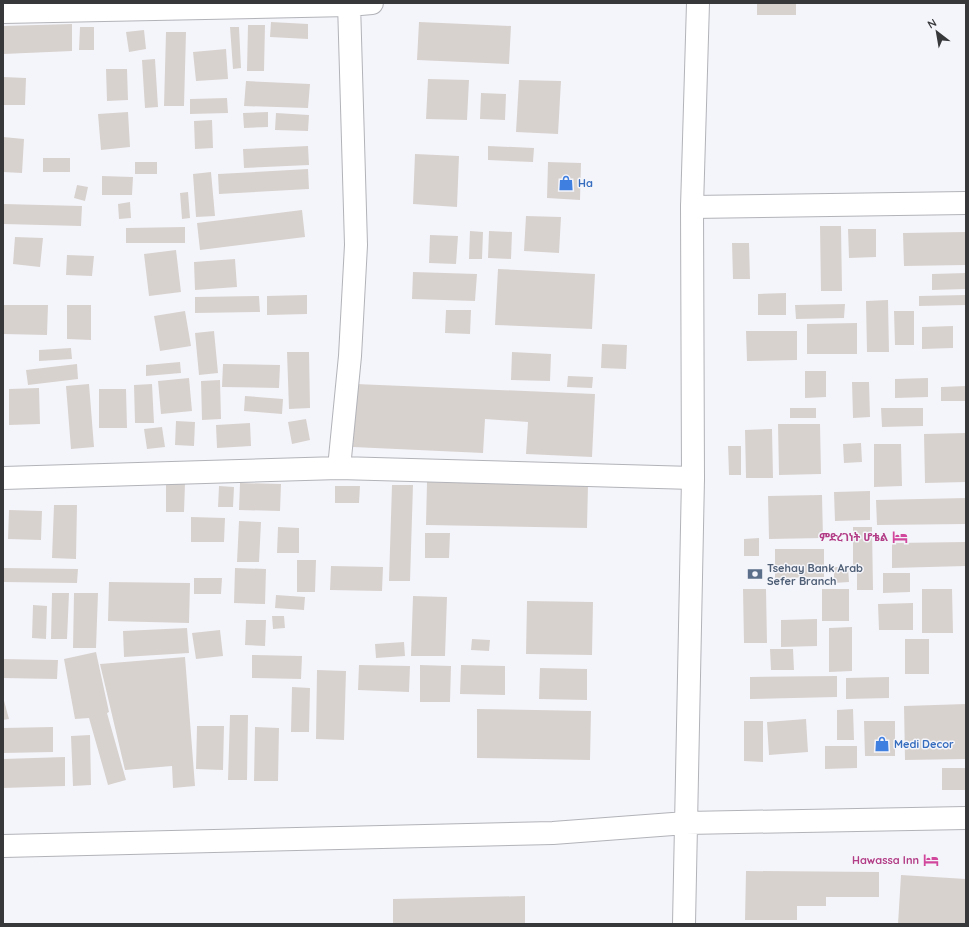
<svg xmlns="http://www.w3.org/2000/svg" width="969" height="927" viewBox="0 0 969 927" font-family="Quicksand,'Noto Sans Ethiopic',sans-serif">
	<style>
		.building { fill: #d8d2ce }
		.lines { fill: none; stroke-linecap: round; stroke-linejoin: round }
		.minor-casing { stroke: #b2b3b9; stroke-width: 24 }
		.tertiary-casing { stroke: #b2b3b9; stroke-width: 24 }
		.minor { stroke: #fff; stroke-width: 22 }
		.tertiary { stroke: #fff; stroke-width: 22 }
		.labels { text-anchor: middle; stroke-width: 3; stroke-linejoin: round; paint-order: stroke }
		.shop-label { font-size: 11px; font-weight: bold; fill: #366cbe; stroke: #f4f5fb; text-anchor: start }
		.hotel-label { font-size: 11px; font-weight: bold; fill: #b23c85; stroke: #f4f5fb; text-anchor: end }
		.service-label { font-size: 11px; font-weight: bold; fill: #4e5e75; stroke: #f4f5fb; text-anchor: start }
	</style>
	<rect width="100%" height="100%" fill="#f4f5fb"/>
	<path class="building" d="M 757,3 L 796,3 L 796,15 L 757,15 Z
		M 271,22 L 308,24 L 308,39 L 270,37 Z
		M 419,22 L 511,26 L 509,64 L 417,60 Z
		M 72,24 L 72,51 L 3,54 L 3,26 Z
		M 248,25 L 265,25 L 264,71 L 247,71 Z
		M 80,27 L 94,27 L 94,50 L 79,50 Z
		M 230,27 L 239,27 L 241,68 L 233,69 Z
		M 144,30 L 146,49 L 129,52 L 126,32 Z
		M 166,32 L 186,32 L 184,106 L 164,106 Z
		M 226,49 L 228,79 L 196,81 L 193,52 Z
		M 155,59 L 158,107 L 145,108 L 142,60 Z
		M 106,69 L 127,69 L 128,100 L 107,101 Z
		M 3,77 L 26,78 L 25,105 L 3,105 Z
		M 428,79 L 469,80 L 467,120 L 426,119 Z
		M 519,80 L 561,81 L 558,134 L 516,132 Z
		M 246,81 L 310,84 L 308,108 L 244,106 Z
		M 481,93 L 506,94 L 505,120 L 480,119 Z
		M 227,98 L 228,113 L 190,114 L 190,99 Z
		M 128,112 L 130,147 L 101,150 L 98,114 Z
		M 268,112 L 268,127 L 244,128 L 243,113 Z
		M 276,113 L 309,115 L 308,131 L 275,130 Z
		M 212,120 L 213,148 L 195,149 L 194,121 Z
		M 3,137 L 24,139 L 22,173 L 3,172 Z
		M 308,146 L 309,165 L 244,168 L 243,149 Z
		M 488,146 L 534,148 L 533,162 L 488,160 Z
		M 415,154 L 459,156 L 457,207 L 413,204 Z
		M 43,158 L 70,158 L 70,172 L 43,172 Z
		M 135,162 L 157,162 L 157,174 L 135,174 Z
		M 548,162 L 581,163 L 580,200 L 547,198 Z
		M 308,169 L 309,189 L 219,194 L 218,174 Z
		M 211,172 L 215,216 L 196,217 L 193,174 Z
		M 102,176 L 133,177 L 132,195 L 102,195 Z
		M 77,185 L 88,187 L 85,201 L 74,198 Z
		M 188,192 L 190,218 L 182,219 L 180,193 Z
		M 130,202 L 131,218 L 119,219 L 118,204 Z
		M 3,204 L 82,206 L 81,226 L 3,224 Z
		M 302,210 L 305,237 L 200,250 L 197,223 Z
		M 526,216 L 561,217 L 559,253 L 524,251 Z
		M 820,226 L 841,226 L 842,291 L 821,291 Z
		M 185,227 L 185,243 L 126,243 L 126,228 Z
		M 848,229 L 876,229 L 876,257 L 849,258 Z
		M 470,231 L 483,232 L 482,259 L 469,259 Z
		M 489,231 L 512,232 L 511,259 L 488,258 Z
		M 966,232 L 966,265 L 904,266 L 903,233 Z
		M 430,235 L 458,236 L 456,264 L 429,263 Z
		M 15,237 L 43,238 L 40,267 L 13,264 Z
		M 732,243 L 749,243 L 750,279 L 733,279 Z
		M 176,250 L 181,292 L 149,296 L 144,254 Z
		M 67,255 L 94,256 L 92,276 L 66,275 Z
		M 235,259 L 237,287 L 195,290 L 194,262 Z
		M 498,269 L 595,274 L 592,329 L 495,325 Z
		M 413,272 L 477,274 L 475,301 L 412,299 Z
		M 966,273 L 966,289 L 932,290 L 932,274 Z
		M 786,293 L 786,315 L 758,315 L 758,294 Z
		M 307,295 L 307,314 L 267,315 L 267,296 Z
		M 966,295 L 966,305 L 919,306 L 919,296 Z
		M 259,296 L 260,312 L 195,313 L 195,297 Z
		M 888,300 L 889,352 L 867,352 L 866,301 Z
		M 845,304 L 844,318 L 796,319 L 795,305 Z
		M 3,305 L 48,305 L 47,335 L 3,334 Z
		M 67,305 L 91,305 L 91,340 L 67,339 Z
		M 446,310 L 471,310 L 470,334 L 445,333 Z
		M 185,311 L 191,346 L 160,351 L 154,316 Z
		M 894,311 L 914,311 L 914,345 L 895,345 Z
		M 857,323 L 857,354 L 807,354 L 807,324 Z
		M 953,326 L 953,348 L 922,349 L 922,327 Z
		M 214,331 L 218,373 L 199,375 L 195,333 Z
		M 746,331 L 797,331 L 797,360 L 747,361 Z
		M 602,344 L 627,345 L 626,369 L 601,368 Z
		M 71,348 L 72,359 L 39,361 L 39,350 Z
		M 287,352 L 309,352 L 310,408 L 289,409 Z
		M 512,352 L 551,354 L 550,381 L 511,380 Z
		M 180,362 L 181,373 L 146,376 L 146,365 Z
		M 77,364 L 78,379 L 28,385 L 26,370 Z
		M 223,364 L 280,365 L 279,388 L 222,387 Z
		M 805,371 L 826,371 L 826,397 L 805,398 Z
		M 568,376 L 593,377 L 592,388 L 567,387 Z
		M 189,378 L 192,411 L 161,414 L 158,381 Z
		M 928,378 L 928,397 L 895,398 L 895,379 Z
		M 220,380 L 221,419 L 202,420 L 201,381 Z
		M 852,382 L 869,382 L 870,417 L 853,418 Z
		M 89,384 L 94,447 L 71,449 L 66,386 Z
		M 152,384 L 154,423 L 135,423 L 134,385 Z
		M 356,384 L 595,394 L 592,457 L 526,454 L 528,422 L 485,419 L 483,453 L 353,447 Z
		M 966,386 L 966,401 L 941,401 L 941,387 Z
		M 39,388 L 40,424 L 9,425 L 9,389 Z
		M 99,389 L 126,389 L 127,428 L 99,428 Z
		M 245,396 L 283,399 L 282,414 L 244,411 Z
		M 790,408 L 816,408 L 816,418 L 790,418 Z
		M 881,408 L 923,408 L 923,426 L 882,427 Z
		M 306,419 L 310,440 L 292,444 L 288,422 Z
		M 176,421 L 195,422 L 194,446 L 175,445 Z
		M 250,423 L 251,446 L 217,448 L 216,425 Z
		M 778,424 L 820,424 L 821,474 L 779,475 Z
		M 162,427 L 165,447 L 147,449 L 144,429 Z
		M 772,429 L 773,478 L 746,478 L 745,430 Z
		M 966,433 L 966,482 L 925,483 L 924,434 Z
		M 861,443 L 862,462 L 844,463 L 843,444 Z
		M 874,444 L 901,444 L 902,486 L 874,487 Z
		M 728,446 L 741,446 L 741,475 L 729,475 Z
		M 427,482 L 588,485 L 587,528 L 426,525 Z
		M 240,483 L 281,484 L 280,511 L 239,510 Z
		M 166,484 L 185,484 L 184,512 L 166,512 Z
		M 392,485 L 413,485 L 410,581 L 389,581 Z
		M 219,486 L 234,487 L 233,507 L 218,507 Z
		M 335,486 L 360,486 L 359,503 L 335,503 Z
		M 870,491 L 870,520 L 835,521 L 834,492 Z
		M 822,495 L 823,538 L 769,539 L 768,496 Z
		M 966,498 L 966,524 L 877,525 L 876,500 Z
		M 54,505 L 77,505 L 76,559 L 52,558 Z
		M 9,510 L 42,511 L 41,540 L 8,539 Z
		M 191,517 L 225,518 L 224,542 L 191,542 Z
		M 239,521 L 261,522 L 259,562 L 237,562 Z
		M 278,527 L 299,528 L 299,553 L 277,553 Z
		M 853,527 L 872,527 L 873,590 L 857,590 L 857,568 L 853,569 Z
		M 425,533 L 450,533 L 449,558 L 425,558 Z
		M 759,538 L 759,556 L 744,556 L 744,539 Z
		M 966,542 L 966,566 L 892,568 L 892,543 Z
		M 775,549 L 824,549 L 824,577 L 775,578 Z
		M 297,560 L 316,560 L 315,592 L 297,592 Z
		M 331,566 L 383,567 L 382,591 L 330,590 Z
		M 834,567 L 848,567 L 849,582 L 834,583 Z
		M 3,568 L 78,569 L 77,583 L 3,582 Z
		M 235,568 L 266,569 L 265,604 L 234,603 Z
		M 883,573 L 910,573 L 910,592 L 883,593 Z
		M 194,578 L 222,578 L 221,594 L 194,594 Z
		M 109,582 L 190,583 L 189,623 L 108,621 Z
		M 743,589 L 766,589 L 767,643 L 744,643 Z
		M 822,589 L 849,589 L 849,621 L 822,621 Z
		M 922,589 L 952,589 L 953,633 L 922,633 Z
		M 52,593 L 69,593 L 67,639 L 51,639 Z
		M 74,593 L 98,593 L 96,648 L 73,648 Z
		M 276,595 L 305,597 L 304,610 L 275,608 Z
		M 413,596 L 447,597 L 445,656 L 411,656 Z
		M 527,601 L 593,602 L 592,655 L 526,654 Z
		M 913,603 L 913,630 L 879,630 L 878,604 Z
		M 33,605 L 47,606 L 46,639 L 32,638 Z
		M 272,616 L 284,616 L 285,628 L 273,629 Z
		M 817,619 L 817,646 L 781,647 L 781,620 Z
		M 246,620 L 266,620 L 265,646 L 245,645 Z
		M 852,627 L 852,671 L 829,672 L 829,628 Z
		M 187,628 L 189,653 L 124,657 L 123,631 Z
		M 220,630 L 223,656 L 196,659 L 192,633 Z
		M 472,639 L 490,640 L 489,651 L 471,650 Z
		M 905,639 L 929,639 L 929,674 L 905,674 Z
		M 404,642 L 405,656 L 376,658 L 375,644 Z
		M 770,649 L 793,649 L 794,670 L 771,670 Z
		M 96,652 L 109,712 L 107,713 L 126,780 L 108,785 L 89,718 L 75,719 L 64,659 Z
		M 252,655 L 302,656 L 301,679 L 252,678 Z
		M 185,657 L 195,786 L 173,788 L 172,766 L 125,770 L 100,664 Z
		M 3,659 L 58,660 L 57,679 L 3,678 Z
		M 359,665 L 410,666 L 409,692 L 358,690 Z
		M 420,665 L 451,666 L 450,702 L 420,702 Z
		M 461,665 L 505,666 L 505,695 L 460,694 Z
		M 540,668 L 587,669 L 587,700 L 539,699 Z
		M 317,670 L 346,671 L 344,740 L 316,739 Z
		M 837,676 L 837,697 L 750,699 L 750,677 Z
		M 889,677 L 889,698 L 846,699 L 846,678 Z
		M 292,687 L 310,688 L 309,732 L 291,732 Z
		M 3,697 L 9,719 L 3,720 Z
		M 966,704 L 966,759 L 905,760 L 904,706 Z
		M 477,709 L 591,711 L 590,760 L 477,758 Z
		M 853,709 L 854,740 L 837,740 L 837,710 Z
		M 230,715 L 248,715 L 247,780 L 228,780 Z
		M 806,719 L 808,752 L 769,755 L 767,722 Z
		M 744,721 L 763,721 L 763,762 L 744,761 Z
		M 864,721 L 895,721 L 895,756 L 865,756 Z
		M 197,726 L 224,726 L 223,770 L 196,769 Z
		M 53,727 L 53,752 L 3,753 L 3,728 Z
		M 255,727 L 279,728 L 278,781 L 254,781 Z
		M 90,735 L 91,785 L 73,786 L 71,736 Z
		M 825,746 L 857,746 L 857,768 L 825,769 Z
		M 65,757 L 65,786 L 3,788 L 3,759 Z
		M 942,768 L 966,768 L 966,790 L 942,790 Z
		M 746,871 L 879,872 L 879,897 L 826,897 L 826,906 L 797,906 L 797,920 L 745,920 Z
		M 901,875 L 966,879 L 966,903 L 965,924 L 898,924 Z
		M 525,896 L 525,924 L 393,924 L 393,899 Z"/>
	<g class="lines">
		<g class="minor-casing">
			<path id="minor" d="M 3,12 L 349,5 L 372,3
				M 692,207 L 966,203
				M 339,468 L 350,356 L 356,245 L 349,3
				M 3,478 L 339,468 L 693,478"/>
		</g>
		<g class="tertiary-casing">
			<path id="tertiary" d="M 3,846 L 553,833 L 686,823 L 966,818
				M 684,924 L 693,478 L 692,207 L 698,3"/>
		</g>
		<use href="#minor" class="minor"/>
		<use href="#tertiary" class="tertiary"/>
	</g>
	<defs>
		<g id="shop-bare" transform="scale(1.2)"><path d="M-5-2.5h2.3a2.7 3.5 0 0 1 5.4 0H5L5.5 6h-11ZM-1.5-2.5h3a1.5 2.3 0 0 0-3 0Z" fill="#3f7fe0" stroke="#f4f5fb" stroke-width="2.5" paint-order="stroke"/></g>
		<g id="hotel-bare" transform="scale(1.2)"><path d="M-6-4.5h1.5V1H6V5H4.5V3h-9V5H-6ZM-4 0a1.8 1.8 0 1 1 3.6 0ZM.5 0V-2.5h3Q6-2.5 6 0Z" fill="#d1479c" stroke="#f4f5fb" stroke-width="2.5" paint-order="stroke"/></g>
		<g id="bank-bare" transform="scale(1.2)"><path d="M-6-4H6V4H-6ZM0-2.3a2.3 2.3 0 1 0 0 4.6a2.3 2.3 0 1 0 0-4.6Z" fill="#5c6f8a" stroke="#f4f5fb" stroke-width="2.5" paint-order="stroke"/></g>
	</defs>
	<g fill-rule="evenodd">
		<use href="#shop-bare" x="566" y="183"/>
		<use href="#hotel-bare" x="900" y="537"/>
		<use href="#bank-bare" x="755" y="574"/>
		<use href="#shop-bare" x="882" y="744"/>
		<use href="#hotel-bare" x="931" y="860"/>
	</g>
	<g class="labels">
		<g class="shop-label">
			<text x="578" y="187">Ha</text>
			<text x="894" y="748">Medi Decor</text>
		</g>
		<g class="hotel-label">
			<text x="888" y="541">ምድረገነት ሆቴል</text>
			<text x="919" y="864">Hawassa Inn</text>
		</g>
		<g class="service-label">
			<text x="767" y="572">Tsehay Bank Arab<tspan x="767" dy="13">Sefer Branch</tspan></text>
		</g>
	</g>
	<rect width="969" height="927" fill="none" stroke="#37383a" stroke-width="8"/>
	<g transform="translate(937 32) rotate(329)" stroke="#f4f5fb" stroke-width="3" paint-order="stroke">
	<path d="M0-3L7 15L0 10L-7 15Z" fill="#37383a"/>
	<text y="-6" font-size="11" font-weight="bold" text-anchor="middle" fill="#37383a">N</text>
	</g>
</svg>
